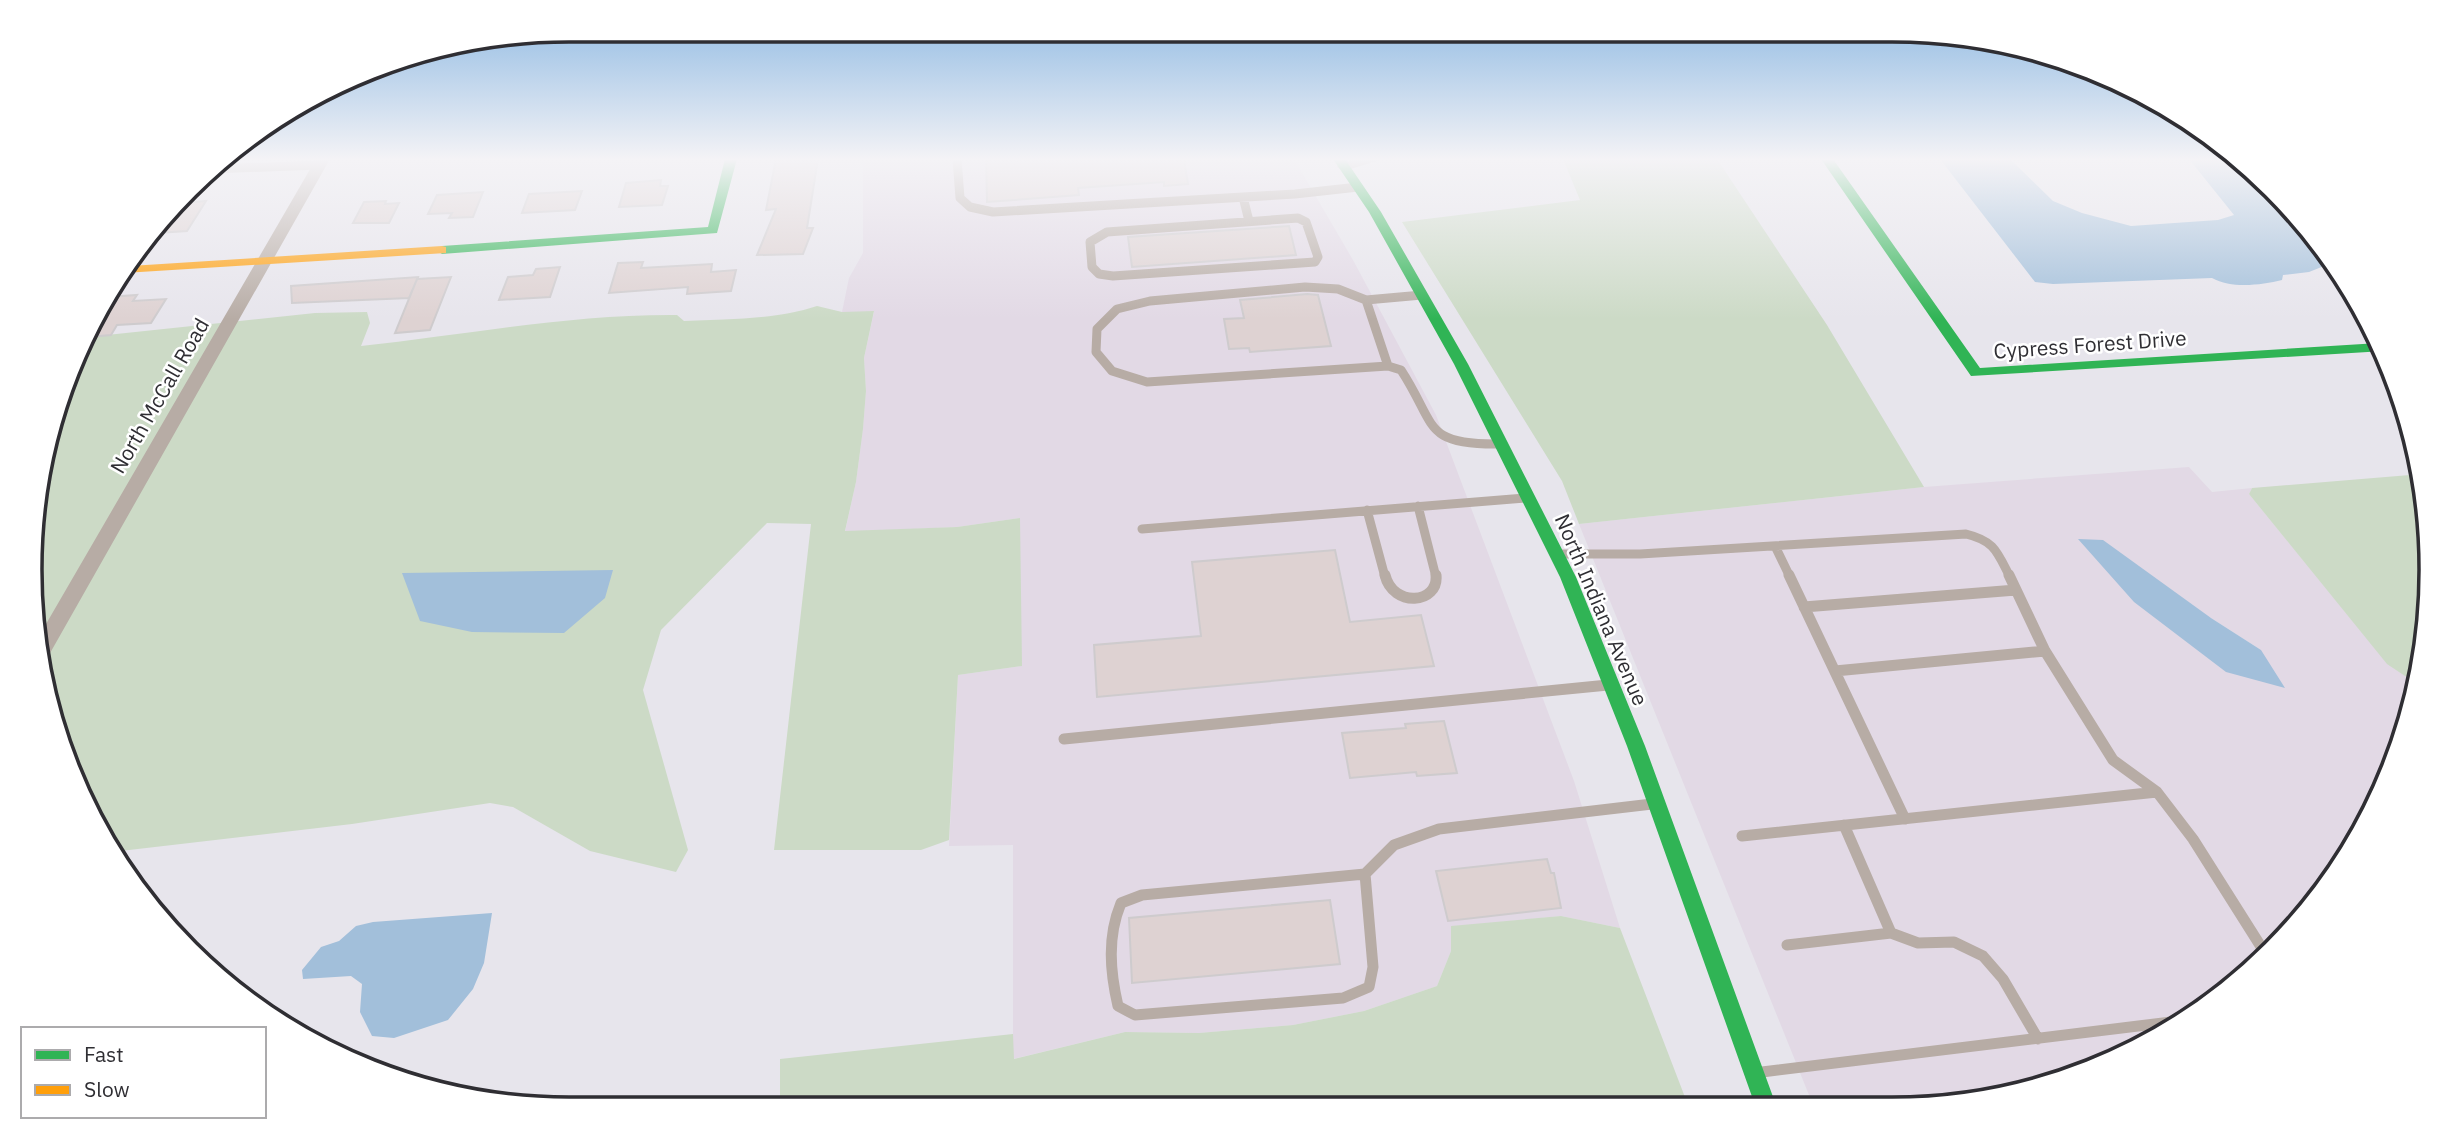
<svg xmlns="http://www.w3.org/2000/svg" width="2461" height="1139" viewBox="0 0 2461 1139" font-family="'IBM Plex Sans',sans-serif">
	<style>
		.commercial { fill: #e2d9e5; fill-rule: evenodd }
		.green { fill: #ccdac6 }
		.water { fill: #a2bfda }
		.building { fill: #ded2d2; stroke: #cecbcd; stroke-width: 2 }
		.lines { fill: none; stroke-linecap: round; stroke-linejoin: round }
		.lane-far1 { stroke: #b7aca5; stroke-width: 9 }
		.lane { stroke: #b7aca5; stroke-width: 11 }
		.street { fill: #b7aca5; fill-rule: evenodd }
		.fast { fill: #30b455; fill-rule: evenodd }
		.slow { fill: #ff9f0a; fill-rule: evenodd }
		.labels { text-anchor: middle; stroke-width: 5; stroke-linejoin: round; paint-order: stroke }
		.street-label { font-size: 21px; fill: #2f2e33; stroke: #fff }
		.rim { fill: none; stroke: #2f2e33; stroke-width: 3.5 }
	</style>
	<rect width="100%" height="100%" fill="#e7e5ec"/>
	<path class="commercial" d="M 863,159 L 1294,159 L 1353,260 L 1436,415 L 1574,781 L 1620,928 L 1561,916 L 1451,927 L 1451,951 L 1437,986 L 1364,1011 L 1293,1025 L 1199,1033 L 1125,1032 L 1013,1059 L 1013,845 L 949,846 L 958,675 L 1021,666 L 1019,518 L 957,527 L 845,532 L 856,482 L 863,429 L 866,391 L 864,358 L 874,312 L 842,312 L 849,278 L 863,253 Z
		M 2189,467 L 2212,492 L 2252,488 L 2249,494 L 2387,663 L 2405,676 L 2419,681 L 2390,776 L 2320,898 L 2220,997 L 2098,1068 L 1962,1105 L 1813,1105 L 1579,524 L 1924,487 ZM 2134,602 L 2211,618 L 2261,650 Z"/>
	<path class="green" d="M 1563,159 L 1717,159 L 1827,325 L 1924,487 L 1579,524 L 1562,481 L 1402,222 L 1580,200 Z
		M 817,306 L 842,312 L 874,311 L 864,358 L 866,391 L 863,429 L 856,482 L 845,531 L 957,527 L 1020,518 L 1022,666 L 958,675 L 949,840 L 921,850 L 774,850 L 811,524 L 767,523 L 661,630 L 643,690 L 688,850 L 676,872 L 590,851 L 513,807 L 490,803 L 352,824 L 112,852 L 102,839 L 59,743 L 34,640 L 40,465 L 88,337 L 315,313 L 367,312 L 370,323 L 361,346 C 466,335 571,314 677,315 L 684,321 C 728,319 775,320 817,306 Z
		M 2422,474 L 2431,569 L 2419,681 L 2405,676 L 2387,664 L 2249,494 L 2252,488 Z
		M 1561,916 L 1620,928 L 1688,1105 L 780,1109 L 780,1059 L 1013,1034 L 1014,1059 L 1125,1032 L 1199,1033 L 1293,1025 L 1364,1011 L 1437,986 L 1451,951 L 1451,926 Z"/>
	<path class="water" d="M 1940,159 L 2010,159 L 2053,201 L 2082,213 L 2131,226 L 2218,220 L 2234,215 L 2189,159 C 2201,159 2216,157 2228,159 C 2245,164 2320,244 2334,262 L 2309,272 L 2283,275 L 2282,280 C 2261,285 2232,289 2212,278 L 2053,284 L 2035,282 Z
		M 2078,539 L 2103,540 L 2211,618 L 2261,650 L 2285,688 L 2226,672 L 2134,602 Z
		M 613,570 L 605,598 L 564,633 L 472,632 L 420,621 L 402,573 Z
		M 492,913 L 484,963 L 473,989 L 448,1020 L 394,1038 L 372,1036 L 360,1012 L 362,984 L 351,976 L 303,979 L 302,970 L 321,947 L 339,941 L 356,926 L 373,922 Z"/>
	<path class="building" d="M 776,159 L 818,159 L 807,228 L 813,228 L 803,254 L 757,255 L 776,209 L 766,210 Z
		M 986,159 L 1184,159 L 1188,184 L 1164,186 L 1164,182 L 1078,188 L 1079,195 L 987,202 Z
		M 661,180 L 660,186 L 668,186 L 662,205 L 619,207 L 626,183 Z
		M 582,191 L 575,210 L 522,213 L 529,194 Z
		M 483,192 L 473,217 L 449,218 L 452,213 L 428,214 L 437,195 Z
		M 206,201 L 187,231 L 156,233 L 182,203 Z
		M 386,201 L 385,204 L 399,203 L 389,223 L 353,223 L 364,202 Z
		M 1289,226 L 1296,255 L 1132,267 L 1128,237 Z
		M 643,262 L 641,268 L 712,264 L 711,272 L 736,270 L 731,291 L 687,294 L 688,287 L 609,293 L 618,263 Z
		M 560,267 L 550,297 L 499,300 L 508,277 L 533,275 L 536,269 Z
		M 418,277 L 409,298 L 292,303 L 291,286 Z
		M 451,277 L 430,330 L 395,333 L 417,279 Z
		M 1307,294 L 1318,295 L 1331,346 L 1250,352 L 1249,348 L 1229,349 L 1224,319 L 1244,318 L 1240,300 Z
		M 137,295 L 133,301 L 166,299 L 151,323 L 117,325 L 111,335 L 88,337 L 102,300 L 108,297 Z
		M 1335,550 L 1350,622 L 1421,615 L 1434,666 L 1097,697 L 1094,645 L 1201,636 L 1192,562 Z
		M 1444,721 L 1457,773 L 1417,776 L 1416,772 L 1350,778 L 1342,733 L 1406,728 L 1405,724 Z
		M 1547,859 L 1551,873 L 1554,873 L 1561,908 L 1448,921 L 1436,871 Z
		M 1330,900 L 1340,964 L 1132,983 L 1129,918 Z"/>
	<g class="lines">
		<path class="lane-far1" d="M 957,159 L 960,198 L 970,207 L 993,212 L 1295,194 L 1358,187
			M 210,169 L 319,165
			M 1243,197 L 1249,221
			M 1298,218 L 1306,222 L 1318,257 L 1315,262 L 1113,276 L 1099,274 L 1092,267 L 1090,242 L 1107,232 Z
			M 1422,295 L 1366,300 L 1338,289 L 1305,287 L 1150,301 L 1117,309 L 1097,329 L 1096,352 L 1112,371 L 1147,382 L 1388,366 L 1401,370 C 1437,425 1422,445 1499,444
			M 1366,300 L 1388,366
			M 1418,506 L 1436,577
			M 1367,510 L 1385,577
			M 1142,529 L 1525,498
			M 1775,546 L 1790,577
			M 1561,554 L 1640,554 L 1966,534 C 1995,541 1997,552 2010,577"/>
		<path class="lane" d="M 1385,575 C 1393,608 1439,604 1436,575
			M 1789,575 L 1905,819
			M 2009,575 L 2045,651 L 2113,760 L 2157,792 L 2193,839 L 2265,953
			M 1804,607 L 2016,590
			M 1835,671 L 2045,651
			M 1064,739 L 1608,685
			M 1844,825 L 1891,933
			M 1742,836 L 2157,792
			M 1365,874 L 1373,967 L 1369,987 L 1343,998 L 1135,1015 L 1118,1006 C 1110,971 1107,937 1121,903 L 1142,895 Z
			M 1365,874 L 1394,845 L 1439,829 L 1652,804
			M 1787,945 L 1891,933 L 1918,943 L 1954,942 L 1983,956 L 2003,979 L 2038,1039
			M 1762,1072 L 2179,1021"/>
		<path class="street" d="M 316,159 L 330,159 L 45,662 L 40,664 L 35,643 Z
			M 1357,159 L 1383,159 L 1344,171 L 1337,167 L 1339,164 Z"/>
		<path class="fast" d="M 725,159 L 737,159 L 717,233 L 442,254 L 436,250 L 442,246 L 708,227 Z
			M 1333,159 L 1345,159 L 1381,212 L 1468,364 L 1576,577 L 1645,746 L 1776,1105 L 1755,1105 L 1627,746 L 1560,577 L 1454,364 L 1369,212 Z
			M 1821,159 L 1833,159 L 1980,368 L 2379,343 L 2384,351 L 1971,376 Z"/>
		<path class="slow" d="M 442,246 L 446,247 L 446,253 L 124,273 L 130,266 Z"/>
	</g>
	<linearGradient id="sky" x2="0" y2="1"><stop stop-color="#8cb8e2"/><stop offset="0.5" stop-color="#f4f3f6"/><stop offset="1" stop-color="#f4f3f6" stop-opacity="0"/></linearGradient>
	<rect width="2461" height="319" fill="url(#sky)"/>
	<g class="labels">
		<g class="street-label">
			<text transform="translate(2090 345) rotate(-4)" y="7">Cypress Forest Drive</text>
			<text transform="translate(160 396) rotate(-60)" y="7">North McCall Road</text>
			<text transform="translate(1601 610) rotate(67)" y="7">North Indiana Avenue</text>
		</g>
	</g>
	<path d="M0 0H2461V1139H0ZM569 42H1892A527 527 0 0 1 2419 569V570A527 527 0 0 1 1892 1097H569A527 527 0 0 1 42 570V569A527 527 0 0 1 569 42Z" fill="#fff" fill-rule="evenodd"/>
	<path class="rim" d="M569 42H1892A527 527 0 0 1 2419 569V570A527 527 0 0 1 1892 1097H569A527 527 0 0 1 42 570V569A527 527 0 0 1 569 42Z"/>
	<rect x="21" y="1027" width="245" height="91" fill="#ffffff" stroke="#acabad" stroke-width="2"/>
	<rect x="35" y="1050" width="35" height="10" fill="#30b455" stroke="#acabad" stroke-width="2"/>
	<text x="84" y="1062" font-size="21" fill="#2f2e33">Fast</text>
	<rect x="35" y="1085" width="35" height="10" fill="#ff9f0a" stroke="#acabad" stroke-width="2"/>
	<text x="84" y="1097" font-size="21" fill="#2f2e33">Slow</text>
</svg>
